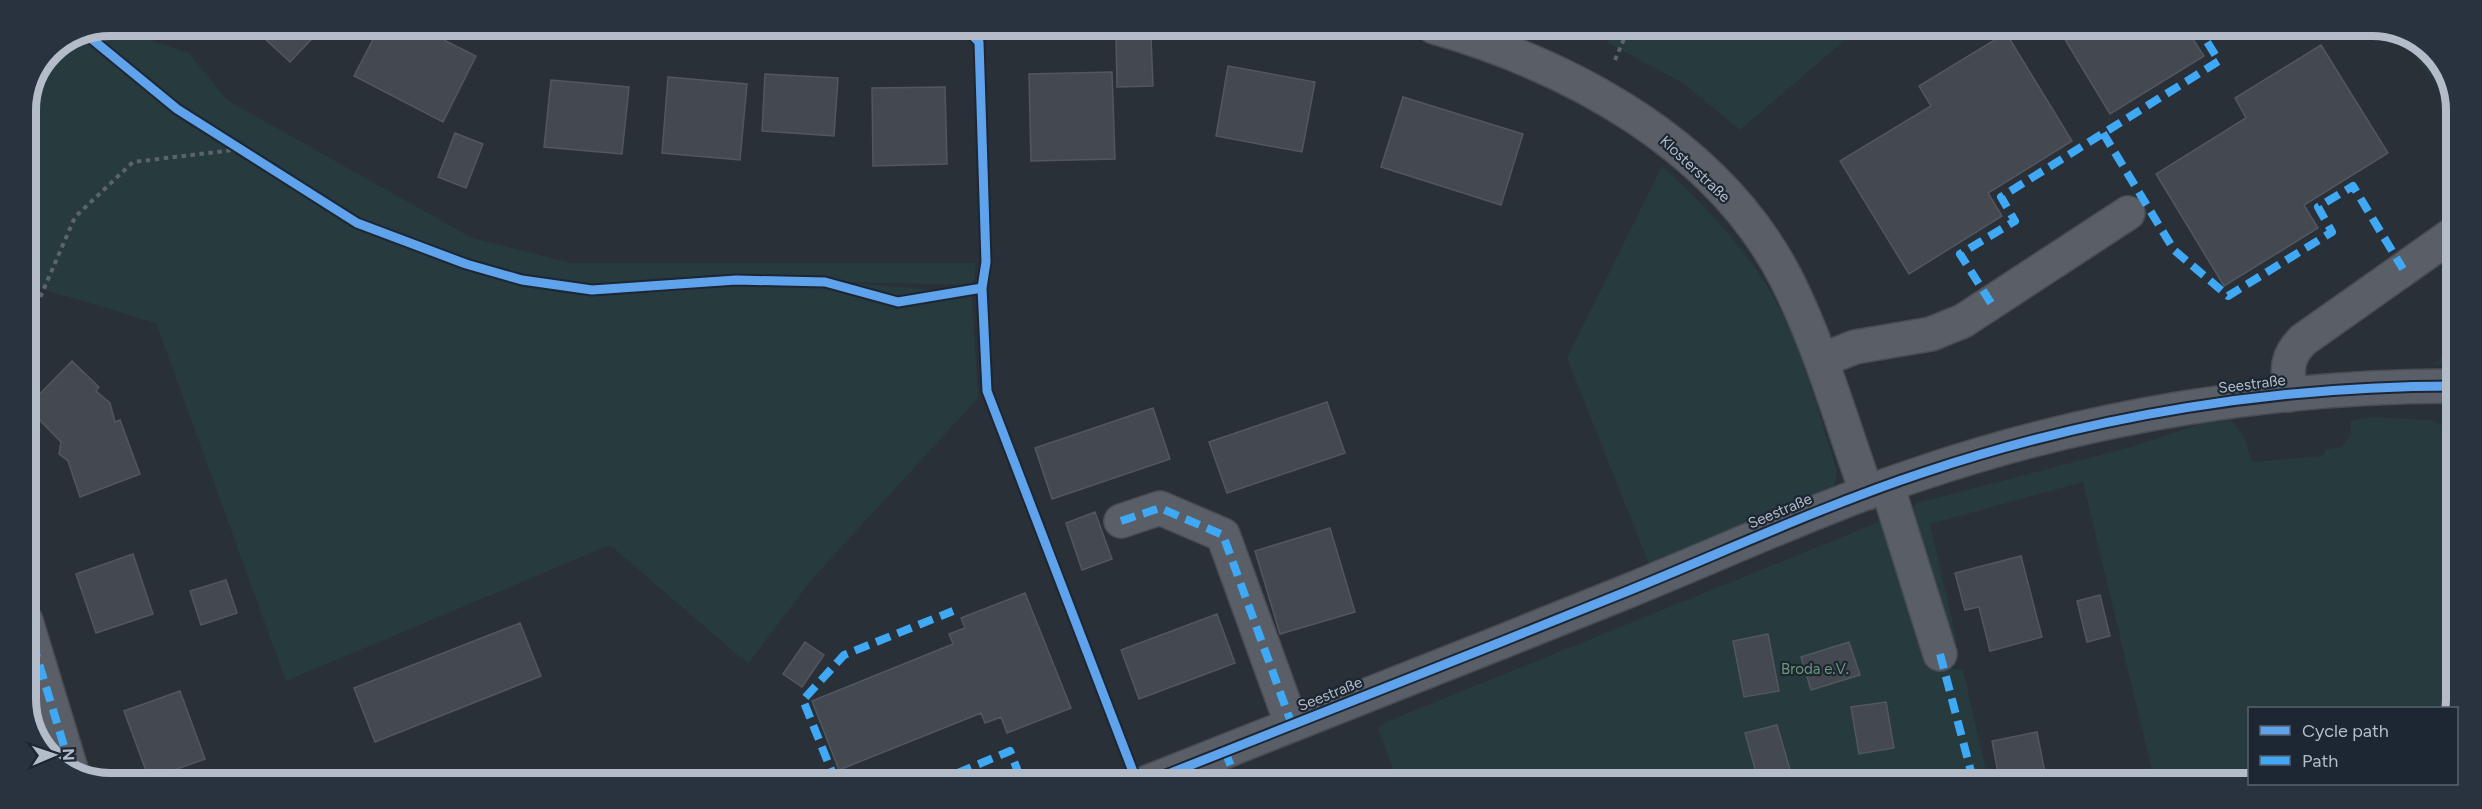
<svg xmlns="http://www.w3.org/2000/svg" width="2482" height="809" viewBox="0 0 2482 809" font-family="Figtree,sans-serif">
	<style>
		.green { fill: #273a3e }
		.building { fill: #444950; stroke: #52575f; stroke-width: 1.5 }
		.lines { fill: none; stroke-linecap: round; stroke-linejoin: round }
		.minor-casing { stroke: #484c53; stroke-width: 36 }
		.path { stroke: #5d636a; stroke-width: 4; stroke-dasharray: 4.5 4.5; stroke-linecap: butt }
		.minor { stroke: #5a5e66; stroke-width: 33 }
		.quiet { stroke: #3fa9f5; stroke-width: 8; stroke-dasharray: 15 8; stroke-linecap: butt }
		.cycleway-casing { stroke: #1d2633; stroke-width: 13 }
		.cycleway { stroke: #60a3ed; stroke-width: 9 }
		.labels { text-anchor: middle; stroke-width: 4.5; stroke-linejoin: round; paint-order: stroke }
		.street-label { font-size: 15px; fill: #b4bcc9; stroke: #1d2633 }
		.park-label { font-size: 15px; fill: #6b9a76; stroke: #1d2633 }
		.rim { fill: none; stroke: #b4bcc9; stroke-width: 8 }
	</style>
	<rect width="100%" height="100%" fill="#2a3038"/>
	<path class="green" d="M 110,26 L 127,26 L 144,38 L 189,53 L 227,100 L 472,238 L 571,263 L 976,263 L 973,285 L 841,282 L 966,293 L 972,298 L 978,398 L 812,579 L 748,664 L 610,545 L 286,681 L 156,323 L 26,284 L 26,109 L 50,50 Z
		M 1612,27 L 1859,28 L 1740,130 L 1683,83 L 1608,43 Z
		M 2396,29 L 2436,54 L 2456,104 L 2456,111 Z
		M 1662,166 C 1714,214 1762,265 1791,332 C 1809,376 1822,422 1836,468 L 1836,479 L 1832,488 L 1649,564 L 1567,358 Z
		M 2455,348 L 2455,364 L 2433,364 Z
		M 2369,417 L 2431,420 L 2455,429 L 2454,708 L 2250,708 L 2249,783 L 2155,783 L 2083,482 L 1930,524 L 1957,642 L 1947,638 L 1910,524 L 1912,509 L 1917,503 L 2135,446 L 2203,423 L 2232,421 L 2244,437 L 2252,462 L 2323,456 L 2326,450 L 2341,447 L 2351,435 L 2350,421 Z
		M 1884,520 L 1934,667 L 1963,670 L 1989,783 L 1398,782 L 1378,728 L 1386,722 Z"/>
	<path class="building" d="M 251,26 L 324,26 L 290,62 Z
		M 380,26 L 416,26 L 476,56 L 443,122 L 354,76 Z
		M 2058,28 L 2197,28 L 2189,33 L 2204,56 L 2110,114 Z
		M 2006,33 L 2072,141 L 1988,193 L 2002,216 L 1909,274 L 1840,161 L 1931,106 L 1919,86 Z
		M 1151,37 L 1153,86 L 1117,87 L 1116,38 Z
		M 2321,45 L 2388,153 L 2304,205 L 2318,228 L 2224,286 L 2156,174 L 2246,118 L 2235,98 Z
		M 1228,66 L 1315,82 L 1302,152 L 1216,136 Z
		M 1112,72 L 1115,159 L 1031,161 L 1029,74 Z
		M 765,74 L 838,78 L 834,136 L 762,131 Z
		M 668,77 L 747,84 L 740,160 L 662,153 Z
		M 551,80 L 629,87 L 622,154 L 544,147 Z
		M 945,87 L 947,164 L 873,166 L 872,88 Z
		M 1403,97 L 1523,134 L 1501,205 L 1381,167 Z
		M 455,133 L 483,144 L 466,188 L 438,177 Z
		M 72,361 L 99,387 L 96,391 L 110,403 L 115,422 L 120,420 L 140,474 L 80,497 L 68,461 L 59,454 L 61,442 L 27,407 Z
		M 1327,402 L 1345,453 L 1227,493 L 1209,442 Z
		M 1153,408 L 1170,459 L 1052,499 L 1035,448 Z
		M 1095,512 L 1112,559 L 1082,570 L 1066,523 Z
		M 1330,528 L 1355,612 L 1280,634 L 1255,551 Z
		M 133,554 L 153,614 L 96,633 L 76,574 Z
		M 2021,556 L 2042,637 L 1990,651 L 1979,607 L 1965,610 L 1955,573 Z
		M 226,580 L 237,613 L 201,625 L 190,591 Z
		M 1025,593 L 1071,708 L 1007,733 L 1001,717 L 985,723 L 981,713 L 839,770 L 812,701 L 953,644 L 949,634 L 965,628 L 961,618 Z
		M 2100,595 L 2110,636 L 2087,642 L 2077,601 Z
		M 1217,614 L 1235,663 L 1139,699 L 1121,650 Z
		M 520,623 L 541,676 L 375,742 L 354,688 Z
		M 1768,634 L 1779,691 L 1744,697 L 1733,641 Z
		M 805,642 L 824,655 L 802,687 L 783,674 Z
		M 1849,642 L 1860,675 L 1811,690 L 1801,657 Z
		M 180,691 L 205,759 L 149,779 L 124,711 Z
		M 1886,702 L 1894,748 L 1859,754 L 1851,707 Z
		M 1777,725 L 1793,780 L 1759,783 L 1745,733 Z
		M 2037,732 L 2047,783 L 2000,783 L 1992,741 Z
		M 487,776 L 489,781 L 474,781 Z"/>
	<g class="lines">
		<g class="minor-casing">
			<path id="minor" d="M 1434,27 C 1573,67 1719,146 1787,280 C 1821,348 1841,421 1867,493
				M 1822,360 L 1855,347 L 1931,334 L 1963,321 L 2128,213
				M 2289,395 C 2288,370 2285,358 2303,340 L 2456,232
				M 1887,485 L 1940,654
				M 1121,521 L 1160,508 L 1223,535 L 1292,725
				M 26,621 L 71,769
				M 1148,782 C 1306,719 1465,657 1623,593 C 1724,552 1822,506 1925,472 C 2095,415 2276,386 2455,386"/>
		</g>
		<path class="path" d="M 1615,60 L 1629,27
			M 26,330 L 75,217 L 133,162 L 242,149"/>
		<use href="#minor" class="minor"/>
		<path class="quiet" d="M 2103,133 L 2174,250 L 2228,296 L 2332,232 L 2318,207 L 2353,186 L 2403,269
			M 1991,303 L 1960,254 L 2015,221 L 2001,197 L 2219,61 L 2204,37 L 2219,28
			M 1121,521 L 1160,508 L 1223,535 L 1292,725
			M 26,621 L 71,769
			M 1940,654 L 1974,783
			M 1225,751 L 1237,782
			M 836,782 L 803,700 L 844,655 L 953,611
			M 936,782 L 1010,751 L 1022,782"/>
		<g class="cycleway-casing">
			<path id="cycleway" d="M 953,27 L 972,35 L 979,42 L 986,262 L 982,288 L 987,391 L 1137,782
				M 87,35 L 177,109 L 357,223 L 466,264 L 522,280 L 592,290 L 736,280 L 825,282 L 898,302 L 982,288
				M 1148,782 C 1306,719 1465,657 1623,593 C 1724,552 1822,506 1925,472 C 2095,415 2276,386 2455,386"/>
		</g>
		<use href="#cycleway" class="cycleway"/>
	</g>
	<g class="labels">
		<g class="street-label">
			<text transform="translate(1695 169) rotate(43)" y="5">Klosterstraße</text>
			<text transform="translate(2252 384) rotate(-7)" y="5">Seestraße</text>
			<text transform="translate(1780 511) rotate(-23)" y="5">Seestraße</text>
			<text transform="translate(1330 694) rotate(-22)" y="5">Seestraße</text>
		</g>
		<g class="park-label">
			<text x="1815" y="674">Broda e.V.</text>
		</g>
	</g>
	<path d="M0 0H2482V809H0ZM110 36H2372A74 74 0 0 1 2446 110V699A74 74 0 0 1 2372 773H110A74 74 0 0 1 36 699V110A74 74 0 0 1 110 36Z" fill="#29323f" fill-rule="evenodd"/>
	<path class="rim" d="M110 36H2372A74 74 0 0 1 2446 110V699A74 74 0 0 1 2372 773H110A74 74 0 0 1 36 699V110A74 74 0 0 1 110 36Z"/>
	<rect x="2248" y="707" width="210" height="78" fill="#1d2633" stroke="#59626f" stroke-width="1.5"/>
	<rect x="2260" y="726" width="30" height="9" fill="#60a3ed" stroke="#59626f" stroke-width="1.5"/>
	<text x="2302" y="737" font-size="18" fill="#b4bcc9">Cycle path</text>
	<rect x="2260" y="756" width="30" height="9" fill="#3fa9f5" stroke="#59626f" stroke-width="1.5"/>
	<text x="2302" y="767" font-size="18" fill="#b4bcc9">Path</text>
	<g transform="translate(54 755) rotate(88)" stroke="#1d2633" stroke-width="4.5" paint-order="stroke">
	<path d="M0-4.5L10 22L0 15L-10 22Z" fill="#b4bcc9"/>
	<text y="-9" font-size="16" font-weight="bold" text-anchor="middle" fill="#b4bcc9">N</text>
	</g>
</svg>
